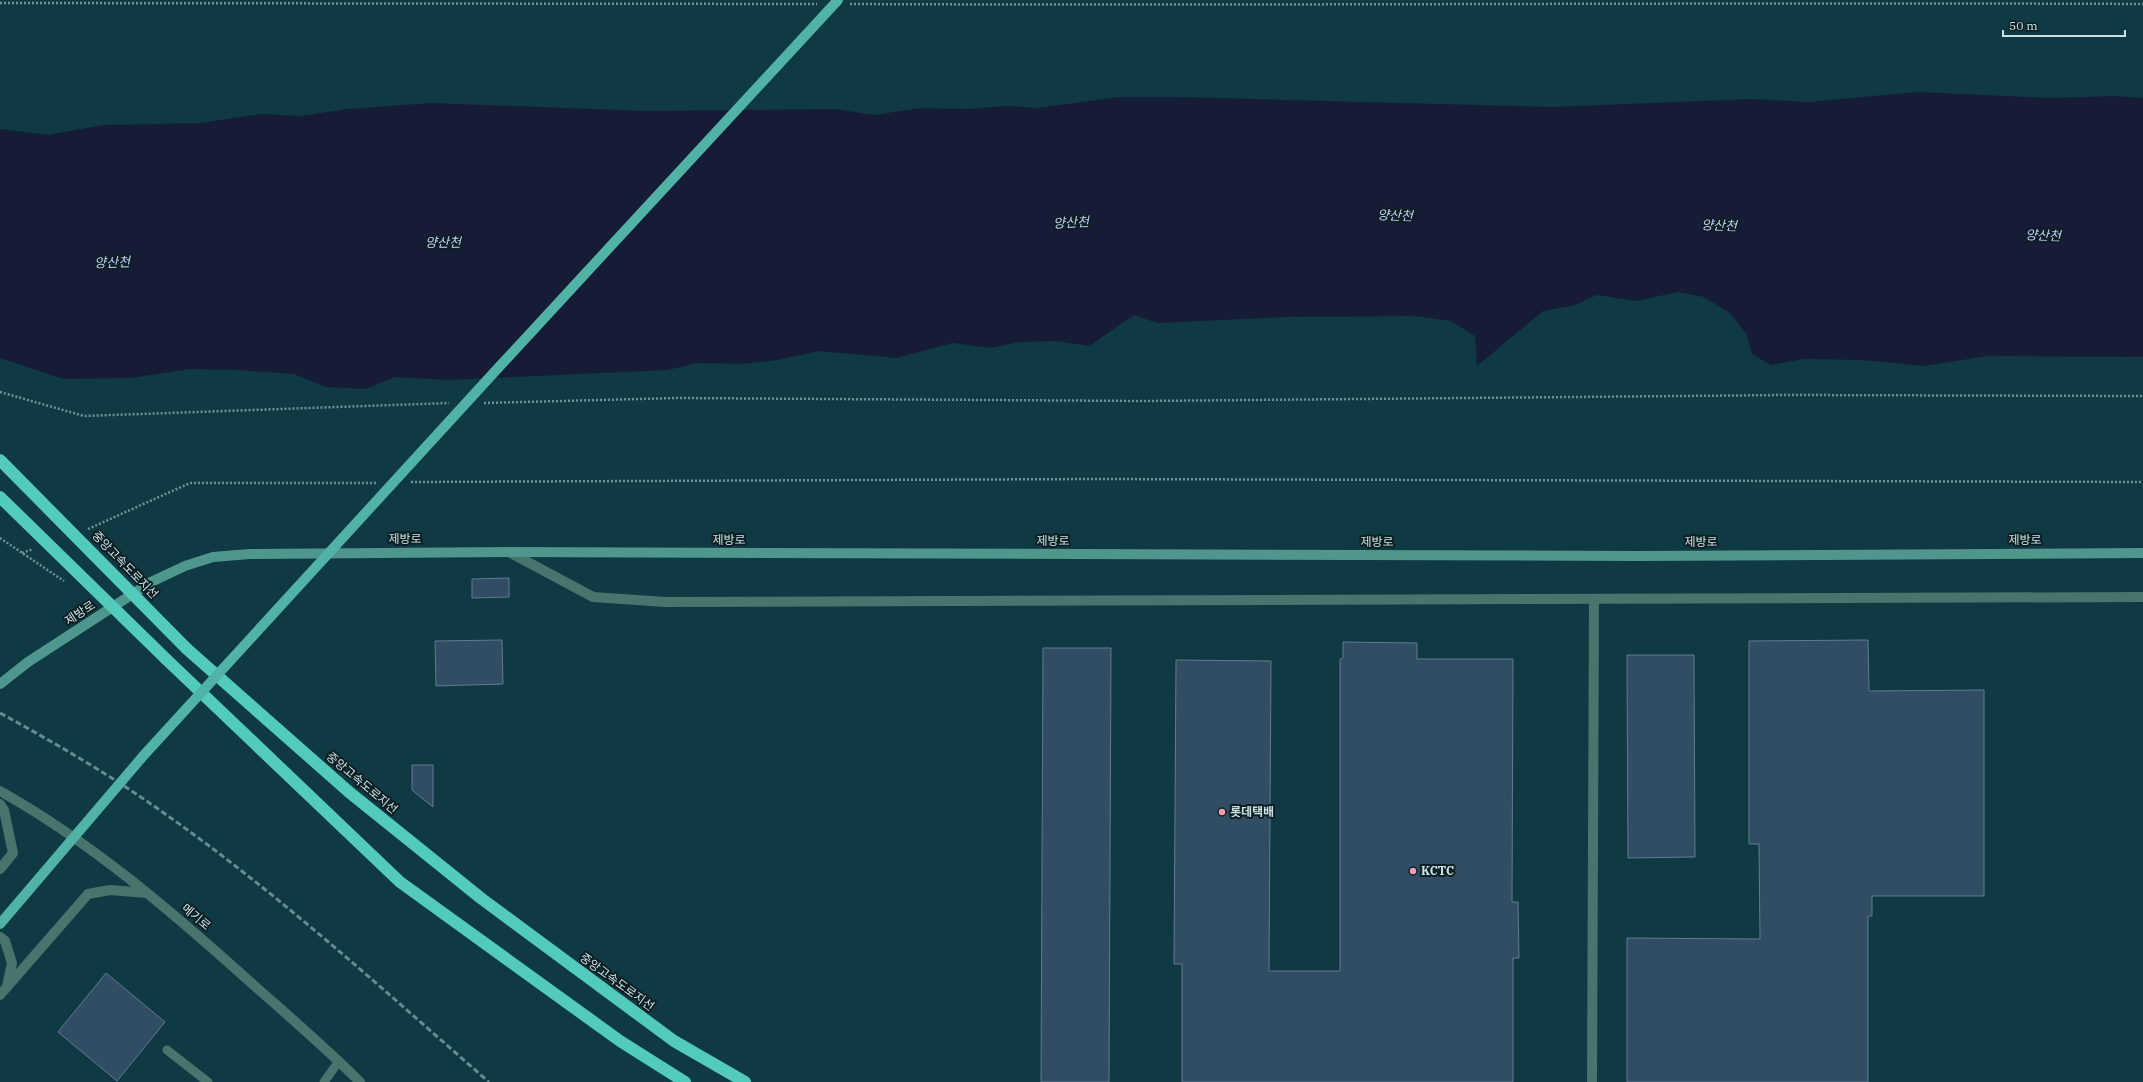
<svg xmlns="http://www.w3.org/2000/svg" width="2143" height="1082" viewBox="0 0 2143 1082" font-family="'IBM Plex Serif','Noto Sans KR',serif">
	<style>
		.water { fill: #171c36 }
		.building { fill: #314d63; stroke: #5f7c92 }
		.lines { fill: none; stroke-linecap: round; stroke-linejoin: round }
		.path { stroke: #729299; stroke-width: 2.5; stroke-dasharray: 2 2; stroke-linecap: butt }
		.service { stroke: #48746e; stroke-width: 9 }
		.minor { stroke: #48746e; stroke-width: 10 }
		.tertiary { stroke: #48746e; stroke-width: 10 }
		.secondary { stroke: #4f978d; stroke-width: 10 }
		.motorway { stroke: #52cbbc; stroke-width: 12 }
		.rail { stroke: #698991; stroke-width: 3; stroke-dasharray: 6 3; stroke-linecap: butt }
		.primary-bridge { stroke: #51b2a6; stroke-width: 10 }
		.motorway-bridge { stroke: #52cbbc; stroke-width: 12 }
		.poi-dot { fill: #f19ab3; stroke: #0e1f23; stroke-width: 1.5 }
		.labels { text-anchor: middle; stroke-width: 4; stroke-linejoin: round; paint-order: stroke }
		.street-label { font-size: 12px; fill: #cce1e6; stroke: #0e1f23 }
		.poi-label { font-size: 12px; font-weight: bold; fill: #cce1e6; stroke: #0e1f23; text-anchor: start }
		.water-label { font-size: 13px; font-style: italic; fill: #c1cefb; stroke: #0e1f23 }
	</style>
	<rect width="100%" height="100%" fill="#0f3a43"/>
	<path class="water" d="M 1917,92 L 2053,98 L 2113,96 L 2143,98 L 2143,357 L 1987,356 L 1925,366 L 1862,360 L 1803,359 L 1771,365 L 1752,354 L 1747,335 L 1730,313 L 1704,297 L 1678,292 L 1636,301 L 1597,295 L 1575,305 L 1543,311 L 1477,366 L 1475,336 L 1451,321 L 1415,316 L 1287,317 L 1157,323 L 1134,315 L 1089,346 L 1056,341 L 1019,342 L 991,348 L 953,343 L 896,358 L 819,351 L 777,360 L 741,364 L 697,363 L 668,370 L 447,380 L 395,377 L 365,389 L 326,387 L 294,374 L 237,370 L 190,369 L 131,378 L 63,379 L 0,358 L 0,129 L 48,135 L 103,125 L 200,123 L 261,114 L 301,116 L 347,109 L 431,103 L 646,111 L 835,109 L 874,115 L 921,108 L 968,109 L 1008,106 L 1037,108 L 1119,97 L 1180,97 L 1552,107 L 1751,99 L 1809,102 Z"/>
	<path class="building" d="M 509,578 L 509,597 L 472,598 L 472,579 Z
		M 502,640 L 503,684 L 436,686 L 435,641 Z
		M 1868,640 L 1869,691 L 1984,690 L 1984,896 L 1872,896 L 1872,916 L 1868,916 L 1868,1082 L 1627,1082 L 1627,938 L 1760,939 L 1759,844 L 1749,844 L 1749,641 Z
		M 1343,642 L 1417,643 L 1417,659 L 1513,659 L 1512,902 L 1518,902 L 1519,958 L 1513,958 L 1513,1082 L 1182,1082 L 1182,964 L 1174,964 L 1176,660 L 1271,661 L 1269,971 L 1340,971 L 1340,659 L 1343,658 Z
		M 1043,648 L 1111,648 L 1109,1082 L 1041,1082 Z
		M 1627,655 L 1694,655 L 1695,857 L 1628,858 Z
		M 412,765 L 433,765 L 433,807 L 412,790 Z
		M 106,973 L 165,1022 L 117,1081 L 58,1032 Z"/>
	<g class="lines">
		<path class="path" d="M 0,3 L 817,4
			M 850,4 C 1281,6 1712,2 2143,4
			M 0,392 L 84,416 L 449,403
			M 484,403 L 677,398 L 1143,401 L 1787,395 L 2143,396
			M 411,482 L 1094,479 L 2143,482
			M 88,529 L 190,483 L 376,483
			M 0,538 L 64,581
			M 22,553 L 33,549"/>
		<path class="service" d="M 167,1050 L 208,1082
			M 324,1082 L 339,1061"/>
		<path class="minor" d="M 1592,1082 L 1594,599"/>
		<path class="tertiary" d="M 509,552 L 593,597 L 665,602 L 2143,597
			M 0,791 C 91,842 171,911 248,980 C 285,1013 324,1046 360,1082
			M 0,804 L 4,810 L 13,853 L 0,869
			M 0,937 L 5,941 L 12,963 L 7,986
			M 0,995 L 88,894 L 110,890 L 147,893"/>
		<path class="secondary" d="M 0,684 L 28,662 L 151,582 L 185,566 L 213,557 L 250,554 L 509,552 L 1638,556 L 2143,553"/>
		<path class="motorway" d="M 187,649 L 349,792 L 482,899 L 674,1041 L 745,1082
			M 167,660 L 400,882 L 620,1041 L 685,1082"/>
		<path class="rail" d="M 0,713 C 55,743 110,775 161,811 C 277,892 382,989 489,1082"/>
		<path class="primary-bridge" d="M 0,924 L 144,755 L 499,367 L 838,0"/>
		<path class="motorway-bridge" d="M 0,460 L 187,649
			M 0,497 L 167,660"/>
	</g>
	<g class="poi-dot">
		<circle cx="1222" cy="812" r="4"/>
		<circle cx="1413" cy="871" r="4"/>
	</g>
	<g class="labels">
		<g class="street-label">
			<text x="405" y="543">제방로</text>
			<text x="729" y="544">제방로</text>
			<text x="2025" y="544">제방로</text>
			<text x="1053" y="545">제방로</text>
			<text x="1377" y="546">제방로</text>
			<text x="1701" y="546">제방로</text>
			<text transform="translate(125 565) rotate(46)" y="4">중앙고속도로지선</text>
			<text transform="translate(80 613) rotate(-33)" y="4">제방로</text>
			<text transform="translate(362 783) rotate(40)" y="4">중앙고속도로지선</text>
			<text transform="translate(196 917) rotate(40)" y="4">메기로</text>
			<text transform="translate(617 982) rotate(36)" y="4">중앙고속도로지선</text>
		</g>
		<g class="poi-label">
			<text x="1230" y="816">롯데택배</text>
			<text x="1421" y="875">KCTC</text>
		</g>
		<g class="water-label">
			<text transform="translate(1395 215) rotate(2)" y="5">양산천</text>
			<text transform="translate(1071 222) rotate(-3)" y="5">양산천</text>
			<text transform="translate(1719 225) rotate(2)" y="5">양산천</text>
			<text transform="translate(2043 235) rotate(2)" y="5">양산천</text>
			<text x="443" y="247">양산천</text>
			<text transform="translate(112 262) rotate(-2)" y="5">양산천</text>
		</g>
	</g>
	<path d="M2003 30v6h122v-6" fill="none" stroke="#cce1e6" stroke-width="2"/>
	<text x="2009" y="30" font-size="12" fill="#cce1e6" stroke="#0e1f23" stroke-width="3" paint-order="stroke">50 m</text>
</svg>
